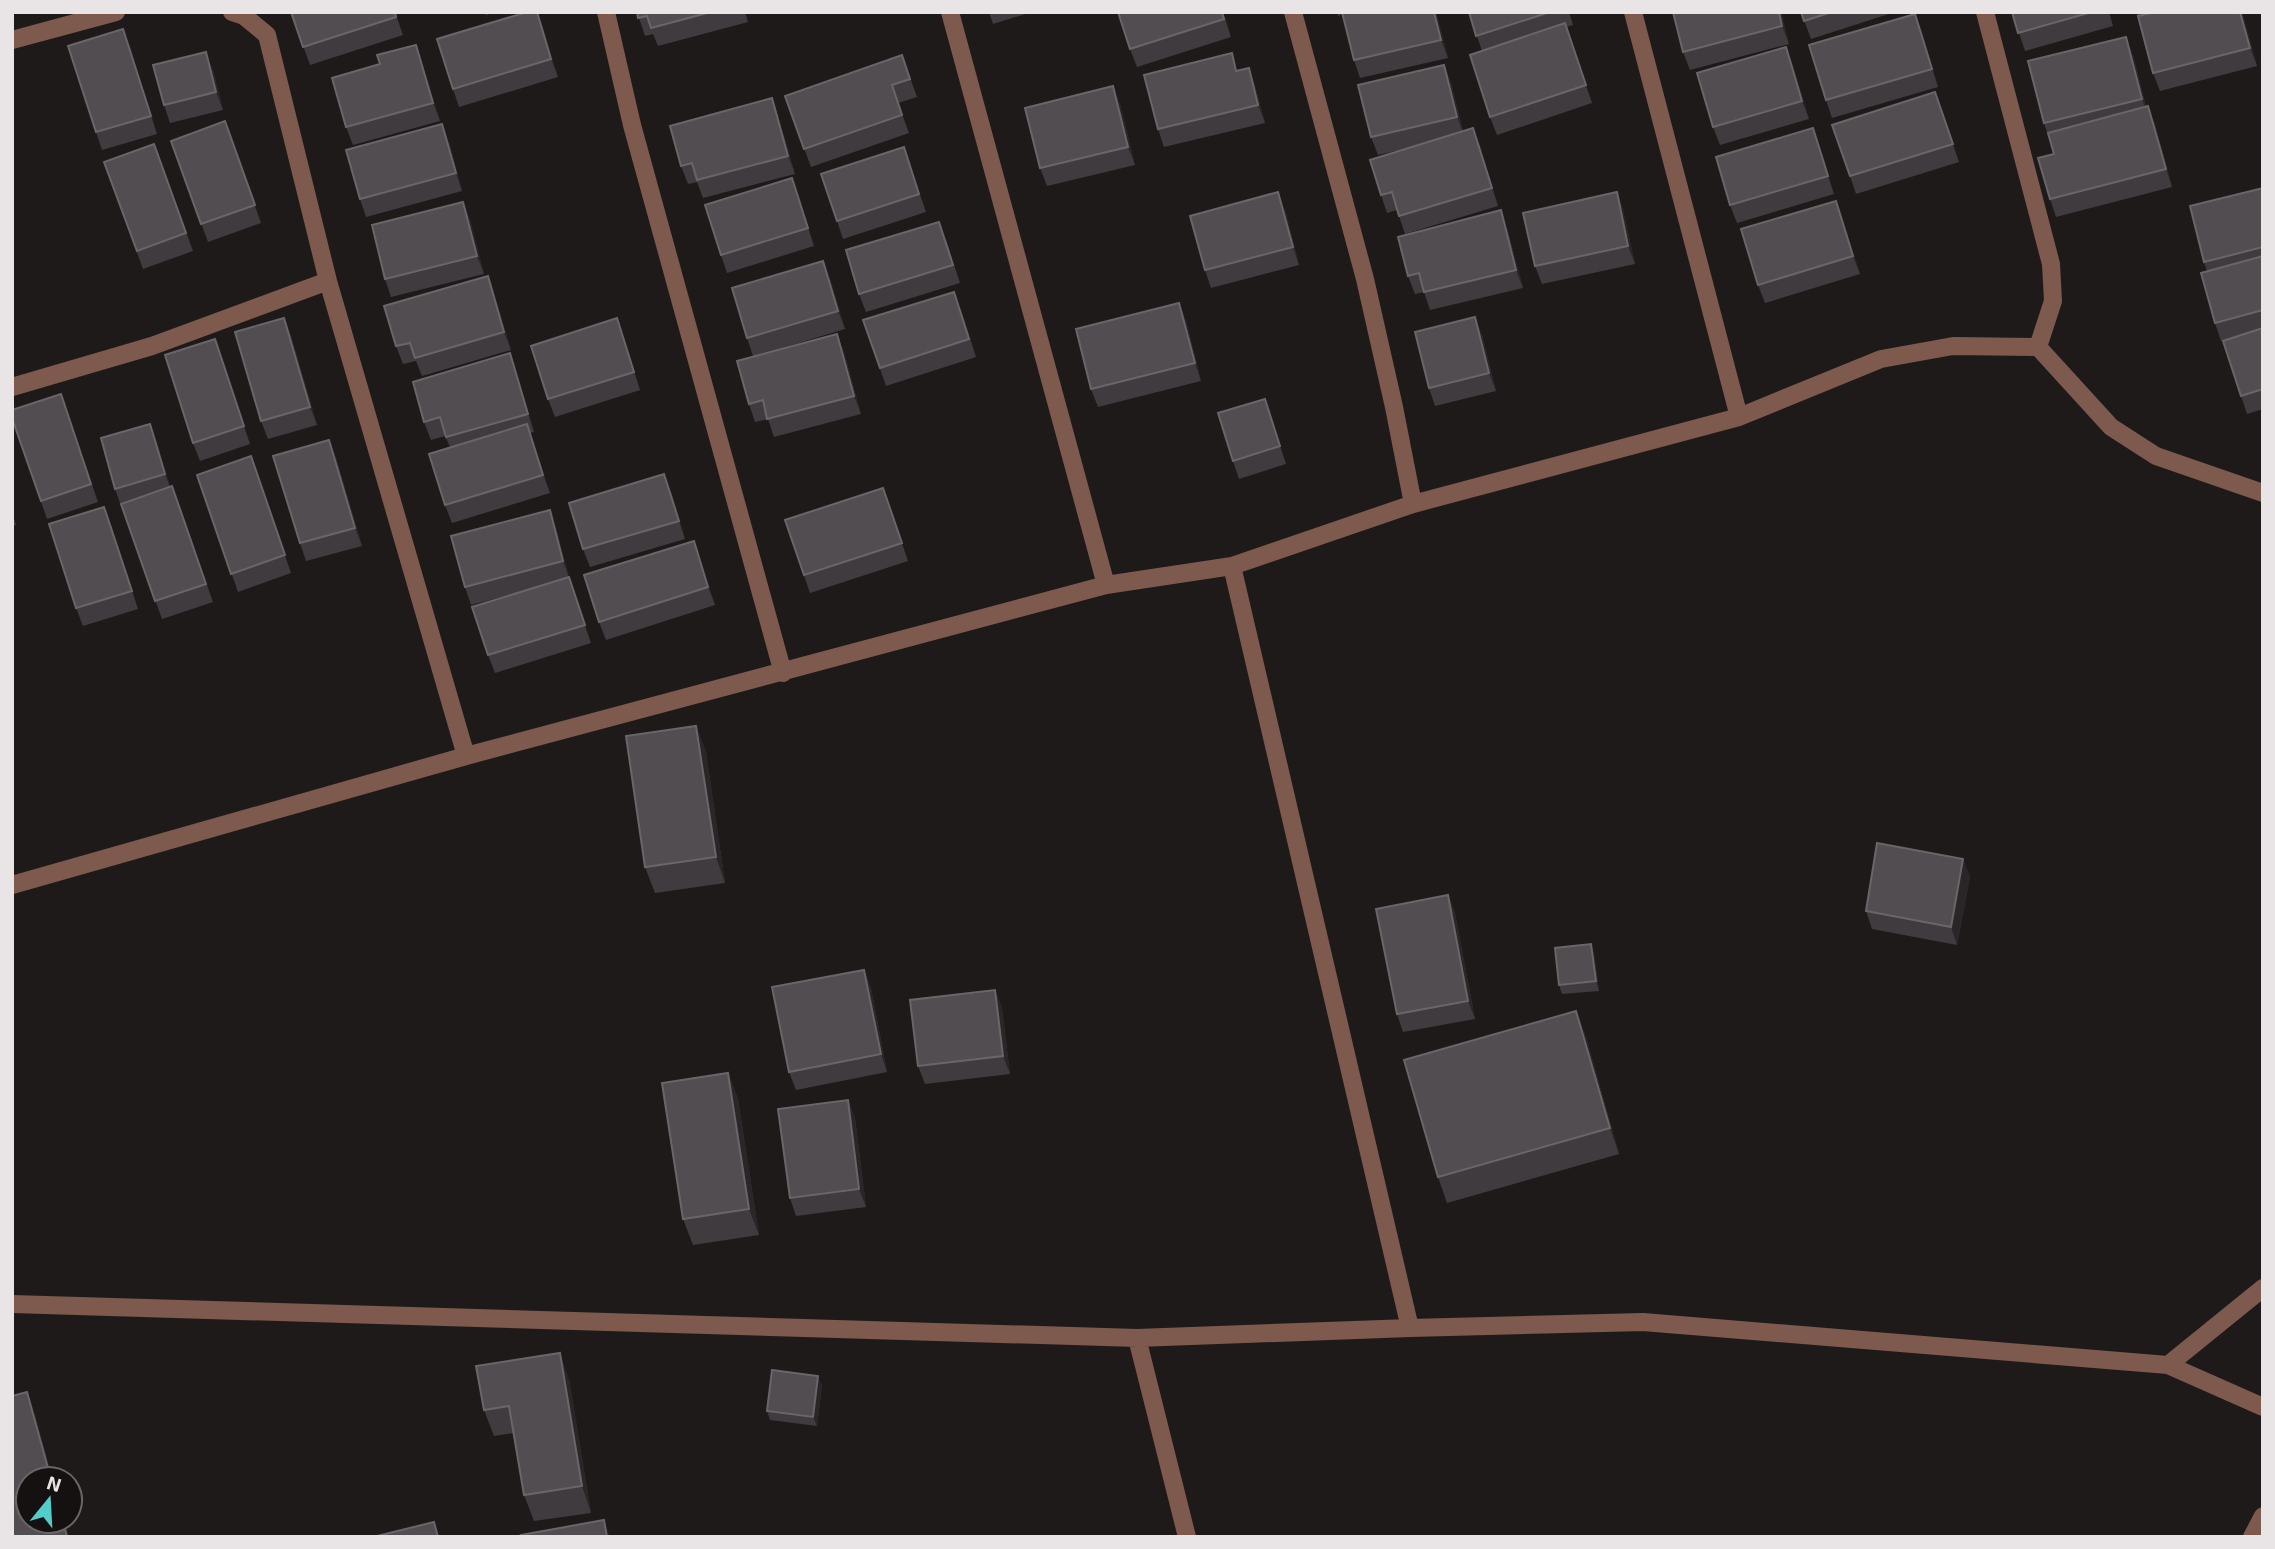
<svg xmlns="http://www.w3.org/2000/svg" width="2275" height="1549" viewBox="0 0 2275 1549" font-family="'Exo 2',sans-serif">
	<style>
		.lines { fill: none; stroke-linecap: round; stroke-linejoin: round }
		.minor { stroke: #7d5a4d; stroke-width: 18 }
		.wall { fill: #3f3b3f }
		.shaded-wall { fill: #2a2628 }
		.building { fill: #514d51; stroke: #696568; stroke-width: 2 }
	</style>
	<rect width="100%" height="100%" fill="#1f1a1a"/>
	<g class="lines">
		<path class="minor" d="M 232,12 L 244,16 L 267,35 L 328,281 L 466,756
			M 606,12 L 632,125 L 783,673
			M 950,12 L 1106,585
			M 1293,12 L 1365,279 L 1394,407 L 1413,504
			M 1633,12 L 1739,417
			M 1985,12 L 2051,264 L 2053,301 L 2038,347
			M 12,40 L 116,12
			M 12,387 L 152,346 L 328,281
			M 1232,566 L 1410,1328
			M 12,885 L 466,756 L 1106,585 L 1232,566 L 1413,504 L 1739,417 L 1881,359 L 1953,346 L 2038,347 L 2111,427 L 2156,456 L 2263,493
			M 12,1304 L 1137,1338 L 1410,1328 L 1643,1322 L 2168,1365 L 2263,1407
			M 1137,1338 L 1187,1537
			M 2168,1365 L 2263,1288
			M 2252,1537 L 2263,1516"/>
	</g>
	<path class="wall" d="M 291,12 L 395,12 L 403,35 L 310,65 Z
		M 485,12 L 497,12 L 486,15 Z
		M 537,12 L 558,77 L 459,107 L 453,89 Z
		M 637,12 L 745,12 L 748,22 L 658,46 L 653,34 L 645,36 Z
		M 989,12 L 1032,12 L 993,24 Z
		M 1223,12 L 1231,37 L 1137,67 L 1130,49 Z
		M 1337,12 L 1436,12 L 1448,58 L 1360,78 L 1354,60 L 1343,14 L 1338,16 Z
		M 1469,12 L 1569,12 L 1573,25 L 1566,27 L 1592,103 L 1497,135 L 1490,117 L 1482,51 Z
		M 1781,12 L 1789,44 L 1690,70 L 1683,52 Z
		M 1801,12 L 1895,12 L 1811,39 Z
		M 2012,12 L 2109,12 L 2113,26 L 2025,51 Z
		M 2136,12 L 2242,12 L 2257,66 L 2160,91 L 2153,73 L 2139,20 Z
		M 1922,32 L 1938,87 L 1832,118 L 1826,100 Z
		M 416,45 L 422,63 L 440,121 L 353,145 L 346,127 Z
		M 130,47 L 157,134 L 102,150 L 96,132 Z
		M 1786,47 L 1809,119 L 1720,145 L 1713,127 Z
		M 902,55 L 917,97 L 898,103 L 909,133 L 811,167 L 785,96 Z
		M 2133,55 L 2146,107 L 2155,124 L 2172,187 L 2056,217 L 2050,199 L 2054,154 L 2044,123 Z
		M 1444,65 L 1451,83 L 1463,131 L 1480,146 L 1498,206 L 1405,234 L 1397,210 L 1387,213 L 1381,195 L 1408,148 L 1378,155 L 1371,137 Z
		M 1249,68 L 1255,86 L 1265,123 L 1164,147 L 1158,129 L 1238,70 Z
		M 213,70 L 223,110 L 170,123 L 164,105 Z
		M 1935,92 L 1959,162 L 1856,194 L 1850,176 Z
		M 772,98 L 778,116 L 795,174 L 703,198 L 697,182 L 688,184 L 681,166 Z
		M 1120,104 L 1135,165 L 1047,186 L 1040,168 Z
		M 225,121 L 261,223 L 208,242 L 171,141 Z
		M 1813,128 L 1834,194 L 1737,223 L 1730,205 Z
		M 449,142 L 462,191 L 366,217 L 360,199 Z
		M 154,144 L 193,251 L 143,269 L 104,162 Z
		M 904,147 L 926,212 L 843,239 L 837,221 Z
		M 2263,188 L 2263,409 L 2247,414 L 2241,396 L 2238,336 L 2221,341 L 2215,323 L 2207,271 L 2204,262 Z
		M 1617,192 L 1623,210 L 1635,264 L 1542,284 L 1535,266 Z
		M 798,196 L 814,246 L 727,273 L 721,255 Z
		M 1836,201 L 1860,274 L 1765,303 L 1758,285 Z
		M 463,202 L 470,220 L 484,274 L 391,297 L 385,279 Z
		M 1285,210 L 1299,265 L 1211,288 L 1205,270 Z
		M 1507,228 L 1523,288 L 1430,310 L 1424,292 L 1415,294 L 1408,276 Z
		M 946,240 L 960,283 L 866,312 L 859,294 Z
		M 488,276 L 494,294 L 511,350 L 422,376 L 416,361 L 403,364 L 396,346 Z
		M 830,279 L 845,329 L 756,356 L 837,334 L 844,352 L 861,414 L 774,437 L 768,419 L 755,422 L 749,404 L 753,356 L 747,338 Z
		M 1179,303 L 1186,321 L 1201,381 L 1098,407 L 1091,389 Z
		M 961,310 L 976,357 L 886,386 L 863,320 Z
		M 284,318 L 291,336 L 317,425 L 268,439 L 261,421 Z
		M 1482,335 L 1496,391 L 1435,406 L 1429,388 Z
		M 623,336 L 640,390 L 555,417 L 548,399 Z
		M 215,339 L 250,444 L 200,461 L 193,443 Z
		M 516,371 L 534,432 L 530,433 L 550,493 L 452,523 L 445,505 L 450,447 L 445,436 L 431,440 L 424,422 Z
		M 61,394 L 98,502 L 47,519 L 12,418 Z
		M 1265,399 L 1286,464 L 1239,479 L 1233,461 Z
		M 150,424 L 170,487 L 172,486 L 213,602 L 162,619 L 115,489 Z
		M 329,440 L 336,458 L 362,546 L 306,561 L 300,543 Z
		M 251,456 L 291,573 L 238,592 L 197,475 Z
		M 883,488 L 908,561 L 810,593 L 785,520 Z
		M 671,492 L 685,539 L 590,567 L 583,549 Z
		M 12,512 L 16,525 L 12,526 Z
		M 111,525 L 138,609 L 83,626 L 76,608 Z
		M 556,528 L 569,579 L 591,643 L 495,673 L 488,655 L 524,591 L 471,605 L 465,587 Z
		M 700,559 L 715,605 L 606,640 L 599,622 Z
		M 696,726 L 706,752 L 725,883 L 655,893 L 645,867 Z
		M 1963,859 L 1970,877 L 1957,945 L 1872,929 L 1866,911 Z
		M 1448,895 L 1455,913 L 1475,1019 L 1403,1032 L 1397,1014 Z
		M 1594,953 L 1599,991 L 1562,994 L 1559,985 Z
		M 864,970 L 871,988 L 887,1072 L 796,1090 L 789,1072 Z
		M 995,990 L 1002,1008 L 1010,1074 L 925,1084 L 918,1066 Z
		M 1576,1011 L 1586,1037 L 1619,1154 L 1447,1203 L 1438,1177 Z
		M 728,1073 L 738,1099 L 759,1235 L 693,1245 L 683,1219 Z
		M 848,1100 L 855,1118 L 866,1207 L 796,1216 L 790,1198 Z
		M 569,1379 L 591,1513 L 534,1521 L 524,1495 L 514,1433 L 494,1436 L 484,1410 Z
		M 822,1385 L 817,1426 L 770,1420 L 767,1411 Z"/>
	<path class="shaded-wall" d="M 537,12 L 543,27 L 558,77 L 551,59 Z
		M 1434,12 L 1436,12 L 1448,58 L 1441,40 Z
		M 1779,12 L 1781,12 L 1789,44 L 1782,26 Z
		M 2240,12 L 2242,12 L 2257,66 L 2250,48 Z
		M 1915,14 L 1922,32 L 1938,87 L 1932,69 Z
		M 123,29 L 130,47 L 157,134 L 151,116 Z
		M 2126,37 L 2133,55 L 2148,117 L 2142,99 Z
		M 416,45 L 422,63 L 440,121 L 433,103 Z
		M 1786,47 L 1793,65 L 1809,119 L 1802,101 Z
		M 206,52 L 213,70 L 223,110 L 216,92 Z
		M 1444,65 L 1451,83 L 1464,135 L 1457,117 Z
		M 1249,68 L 1255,86 L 1265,123 L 1258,105 Z
		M 1113,86 L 1120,104 L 1135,165 L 1128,147 Z
		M 772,98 L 778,116 L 795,174 L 788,156 Z
		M 2148,106 L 2155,124 L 2172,187 L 2166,169 Z
		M 442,124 L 449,142 L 462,191 L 456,173 Z
		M 1473,128 L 1480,146 L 1498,206 L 1492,188 Z
		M 1813,128 L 1820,146 L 1834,194 L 1828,176 Z
		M 1278,192 L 1285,210 L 1299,265 L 1293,247 Z
		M 1617,192 L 1623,210 L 1635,264 L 1628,246 Z
		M 1836,201 L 1843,219 L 1860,274 L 1853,256 Z
		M 463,202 L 470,220 L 484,274 L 477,256 Z
		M 1501,210 L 1507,228 L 1523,288 L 1516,270 Z
		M 823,261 L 830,279 L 845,329 L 838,311 Z
		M 488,276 L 494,294 L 511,350 L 504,332 Z
		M 1179,303 L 1186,321 L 1201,381 L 1195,363 Z
		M 1475,317 L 1482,335 L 1496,391 L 1489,373 Z
		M 284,318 L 291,336 L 317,425 L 310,407 Z
		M 837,334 L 844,352 L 861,414 L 854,396 Z
		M 510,353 L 516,371 L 534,432 L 528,414 Z
		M 150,424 L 157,442 L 172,492 L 165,474 Z
		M 527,424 L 550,493 L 543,475 Z
		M 329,440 L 336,458 L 362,546 L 355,528 Z
		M 664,474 L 671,492 L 685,539 L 679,521 Z
		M 550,510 L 556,528 L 570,579 L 563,561 Z
		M 694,541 L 700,559 L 715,605 L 708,587 Z
		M 696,726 L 706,752 L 725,883 L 716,857 Z
		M 1963,859 L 1970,877 L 1957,945 L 1951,927 Z
		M 1448,895 L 1455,913 L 1475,1019 L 1468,1001 Z
		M 1591,944 L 1594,953 L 1599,991 L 1596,981 Z
		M 864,970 L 871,988 L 887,1072 L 881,1054 Z
		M 995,990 L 1002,1008 L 1010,1074 L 1003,1056 Z
		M 1576,1011 L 1586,1037 L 1619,1154 L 1610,1128 Z
		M 728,1073 L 738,1099 L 759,1235 L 749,1209 Z
		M 848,1100 L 855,1118 L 866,1207 L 859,1189 Z
		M 560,1353 L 569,1379 L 591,1513 L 582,1486 Z
		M 818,1376 L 822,1385 L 817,1426 L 813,1417 Z
		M 27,1392 L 36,1418 L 53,1479 L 51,1479 Z
		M 604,1520 L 610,1537 L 607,1537 Z
		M 63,1521 L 65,1521 L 69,1537 L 67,1537 Z"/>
	<path class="building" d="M 291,12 L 395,12 L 396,17 L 303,47 Z
		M 527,12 L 537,12 L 551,59 L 453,89 L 437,39 Z
		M 637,12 L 711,12 L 651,28 L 647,16 L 638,18 Z
		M 1118,12 L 1222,12 L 1224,19 L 1130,49 Z
		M 1342,12 L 1434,12 L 1441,40 L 1354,60 Z
		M 1469,12 L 1550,12 L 1476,36 Z
		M 1673,12 L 1779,12 L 1782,26 L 1683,52 Z
		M 1801,12 L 1832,12 L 1804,21 Z
		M 2012,12 L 2092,12 L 2018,33 Z
		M 2155,12 L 2240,12 L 2250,48 L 2153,73 L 2138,16 Z
		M 1915,14 L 1932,69 L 1826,100 L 1809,45 Z
		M 1565,23 L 1586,85 L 1490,117 L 1470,55 Z
		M 123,29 L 151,116 L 96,132 L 68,46 Z
		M 2126,37 L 2142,99 L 2044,123 L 2028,61 Z
		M 416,45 L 433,103 L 346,127 L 332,78 L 380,64 L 377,55 Z
		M 1786,47 L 1802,101 L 1713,127 L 1697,73 Z
		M 206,52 L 216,92 L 164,105 L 153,65 Z
		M 1232,53 L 1236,71 L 1249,68 L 1258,105 L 1158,129 L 1144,75 Z
		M 902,55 L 910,79 L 892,85 L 902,115 L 804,149 L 785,96 Z
		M 1444,65 L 1457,117 L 1371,137 L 1358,85 Z
		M 1113,86 L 1128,147 L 1040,168 L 1025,108 Z
		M 1935,92 L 1953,144 L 1850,176 L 1832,125 Z
		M 772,98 L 788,156 L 697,180 L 692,163 L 681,166 L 670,126 Z
		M 2148,106 L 2166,169 L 2050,199 L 2038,158 L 2054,154 L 2048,133 Z
		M 225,121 L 255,205 L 201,224 L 171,141 Z
		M 442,124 L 456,173 L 360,199 L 346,150 Z
		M 1473,128 L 1492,188 L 1399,216 L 1392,192 L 1381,195 L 1370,160 Z
		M 1813,128 L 1828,176 L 1730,205 L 1716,157 Z
		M 154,144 L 186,233 L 137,251 L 104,162 Z
		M 904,147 L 919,194 L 837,221 L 821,174 Z
		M 792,178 L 808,228 L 721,255 L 705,205 Z
		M 2263,188 L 2263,247 L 2204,262 L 2190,206 Z
		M 1278,192 L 1293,247 L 1205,270 L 1190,216 Z
		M 1617,192 L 1628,246 L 1535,266 L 1523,213 Z
		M 1836,201 L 1853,256 L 1758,285 L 1741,229 Z
		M 463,202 L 477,256 L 385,279 L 372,225 Z
		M 1501,210 L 1516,270 L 1424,292 L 1419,273 L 1408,276 L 1398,237 Z
		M 939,222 L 953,265 L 859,294 L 846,250 Z
		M 2263,256 L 2263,310 L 2215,323 L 2201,273 Z
		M 823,261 L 838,311 L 747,338 L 732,288 Z
		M 488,276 L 504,332 L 415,358 L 410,343 L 396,346 L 384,306 Z
		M 954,292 L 969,339 L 880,368 L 863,320 Z
		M 1179,303 L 1195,363 L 1091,389 L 1076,329 Z
		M 1475,317 L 1489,373 L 1429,388 L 1415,332 Z
		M 284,318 L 310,407 L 261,421 L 235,332 Z
		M 617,318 L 634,372 L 548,399 L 531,346 Z
		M 2263,328 L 2263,389 L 2241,396 L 2223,341 Z
		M 837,334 L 854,396 L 767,419 L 763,400 L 749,404 L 737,361 Z
		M 215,339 L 244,426 L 193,443 L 165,355 Z
		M 510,353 L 528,414 L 446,437 L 440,417 L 424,422 L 413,382 Z
		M 61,394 L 91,484 L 41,501 L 12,418 L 12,410 Z
		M 1265,399 L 1280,446 L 1233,461 L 1218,413 Z
		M 150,424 L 165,474 L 115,489 L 101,438 Z
		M 527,424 L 543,475 L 445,505 L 429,454 Z
		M 329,440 L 355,528 L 300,543 L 273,456 Z
		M 251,456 L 285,555 L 231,574 L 197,475 Z
		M 664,474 L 679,521 L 583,549 L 569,503 Z
		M 172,486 L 206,584 L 155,601 L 121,504 Z
		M 883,488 L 902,543 L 804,575 L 785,520 Z
		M 104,507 L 132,591 L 76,608 L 49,524 Z
		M 550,510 L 563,561 L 465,587 L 451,536 Z
		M 694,541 L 708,587 L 599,622 L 584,575 Z
		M 569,577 L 585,625 L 488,655 L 472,607 Z
		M 696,726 L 716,857 L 645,867 L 626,736 Z
		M 1877,843 L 1963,859 L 1951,927 L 1866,911 Z
		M 1448,895 L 1468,1001 L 1397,1014 L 1376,909 Z
		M 1591,944 L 1596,981 L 1559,985 L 1555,948 Z
		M 864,970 L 881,1054 L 789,1072 L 772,987 Z
		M 995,990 L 1003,1056 L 918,1066 L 910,1000 Z
		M 1576,1011 L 1610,1128 L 1438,1177 L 1404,1060 Z
		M 728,1073 L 749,1209 L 683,1219 L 662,1083 Z
		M 848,1100 L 859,1189 L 790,1198 L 778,1109 Z
		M 560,1353 L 582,1486 L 524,1495 L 509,1406 L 484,1410 L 476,1366 Z
		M 772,1370 L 818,1376 L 813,1417 L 767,1411 Z
		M 27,1392 L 51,1479 L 28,1479 L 28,1521 L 63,1521 L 67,1537 L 12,1537 L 12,1396 Z
		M 604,1520 L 607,1537 L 522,1537 L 521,1535 Z
		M 434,1522 L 438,1537 L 373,1537 Z"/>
	<rect width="2275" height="1549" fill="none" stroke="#e9e5e6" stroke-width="28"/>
	<g transform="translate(49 1500) rotate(18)"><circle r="33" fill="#161111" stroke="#6a6666" stroke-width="2"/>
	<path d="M0-5L12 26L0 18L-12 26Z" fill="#53cdca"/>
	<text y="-10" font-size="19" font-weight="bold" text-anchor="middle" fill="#e9e5e6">N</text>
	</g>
</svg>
